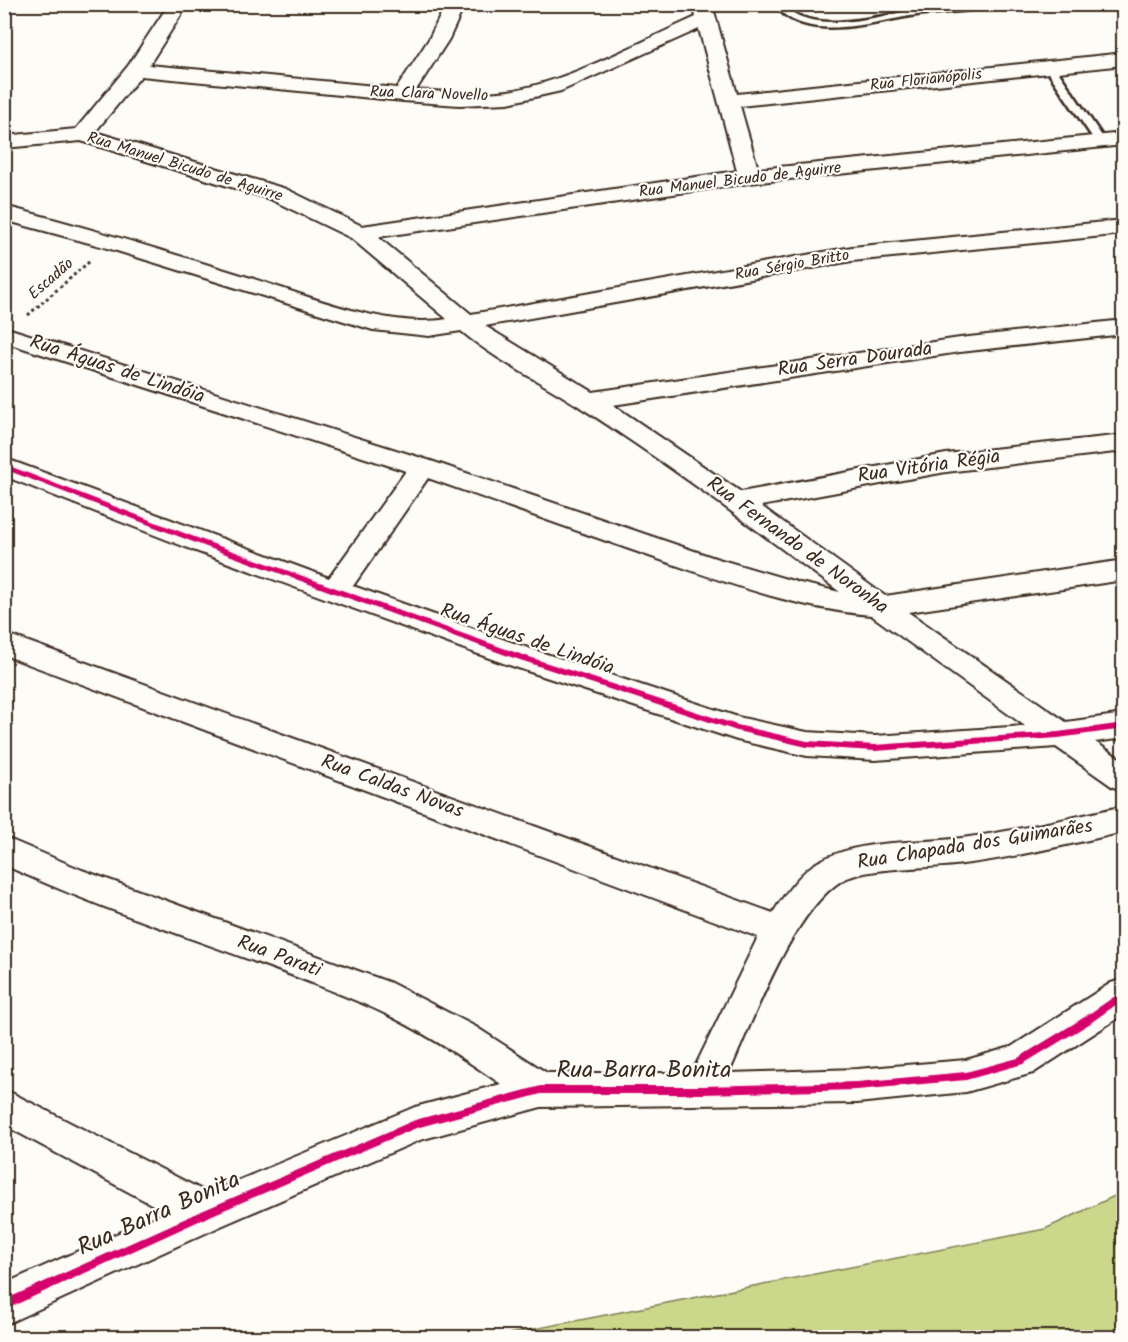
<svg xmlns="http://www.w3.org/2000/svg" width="1128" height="1342" viewBox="0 0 1128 1342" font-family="Kalam,sans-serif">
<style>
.green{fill:#cbd88b;stroke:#838154;stroke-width:1.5}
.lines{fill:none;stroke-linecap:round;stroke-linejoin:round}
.service-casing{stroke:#3b2a1e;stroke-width:5}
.minor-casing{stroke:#3b2a1e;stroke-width:4}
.path{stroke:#3b2a1e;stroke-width:3;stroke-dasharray:3 3;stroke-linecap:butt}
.service{fill:#fdfcf7;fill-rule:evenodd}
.minor{fill:#fdfcf7;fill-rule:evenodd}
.cycleway-casing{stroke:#fdfcf7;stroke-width:3}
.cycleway{fill:#d6006c;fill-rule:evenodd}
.labels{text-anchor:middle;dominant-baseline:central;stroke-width:4.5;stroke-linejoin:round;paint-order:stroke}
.far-street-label{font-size:16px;fill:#3b2a1e;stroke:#fdfcf7}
.street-label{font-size:20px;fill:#3b2a1e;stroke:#fdfcf7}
.near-street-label{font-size:24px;fill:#3b2a1e;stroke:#fdfcf7}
</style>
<rect width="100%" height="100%" fill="#fdfcf7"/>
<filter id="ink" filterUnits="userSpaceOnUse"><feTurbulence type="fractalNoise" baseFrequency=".0167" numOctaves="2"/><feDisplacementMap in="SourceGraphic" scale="12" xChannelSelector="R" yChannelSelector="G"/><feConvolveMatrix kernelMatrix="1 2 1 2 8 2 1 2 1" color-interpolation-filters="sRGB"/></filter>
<g filter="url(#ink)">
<path class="green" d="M1123,1192V1337L488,1338L1045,1229Z"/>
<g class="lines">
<defs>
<g id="service">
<path d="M774,4H783C809,36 878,17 912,10L910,4H918L921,9L959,4H992C978,12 941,12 924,14C879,19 806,47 774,4Z"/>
<path d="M1045,64H1053L1106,142L1105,144H1097L1044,66Z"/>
<path d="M1124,1327V1338H1112L1115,1331Z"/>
</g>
<g id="minor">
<path d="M169,4H188L149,65L397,88L429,39L446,4H465L449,39L416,90C447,92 478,95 508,91C566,83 641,41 696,17L693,4H712L737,94L1124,53V65L740,106L758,169L1124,133V145L749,183L378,237L471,314L852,247L1124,220V234L852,261L485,326L593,392L960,338L1124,320V334L960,352L613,405L741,492L946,454L1124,435V451L946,472L761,506L885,596L1124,560V580L908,612L1066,722L1124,714V738L1095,742L1124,761V790L1113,787L1056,747L875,760L807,756L737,740L503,663L193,550L4,476V458L329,578L406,471L4,342V327L431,461L715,558L800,583L840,592C754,528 669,464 580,407C540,381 497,361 461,331L429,336L373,330L104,247L4,220V206C83,226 161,250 238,274C299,292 384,330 447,319L351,238L270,199L81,141L4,148V136L76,129L128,66ZM699,29L737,171L362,226L286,189L95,132L141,76L403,101L459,105L508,103L561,91ZM428,478C502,504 577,531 652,557C722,581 797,609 871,615L1025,726L875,736L807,732L738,717L525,647L353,586Z"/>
<path d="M4,633L773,913C784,895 799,873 818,862C860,838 916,844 962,838C1016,831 1070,818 1124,806V832C1070,844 1017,857 963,864C931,869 866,866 841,881C792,912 753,1020 729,1073L857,1069L966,1060L1011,1047L1111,983L1124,979V1014L1033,1073L966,1092L857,1103L541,1107L420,1140L221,1226L4,1325V1284L166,1212L4,1125V1089L208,1193L415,1107L501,1084C458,1054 413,1025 364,1004C246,954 121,919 4,865V837L82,870L391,983L476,1027L547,1073H692L758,937L4,655Z"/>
</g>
</defs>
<use href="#service" class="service-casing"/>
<use href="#minor" class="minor-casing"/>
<path class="path" d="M28,315L90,261"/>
<use href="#service" class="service"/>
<use href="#minor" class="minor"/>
<defs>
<g id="cycleway">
<path d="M4,464L205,541L517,653L737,725L807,741L875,745L1058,732L1124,723V729L1058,738L875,751L807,747L737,731L511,657L201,545L4,469Z"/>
<path d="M1124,990V999L1089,1024L1023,1064L966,1080L857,1090L703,1094H541L416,1128L210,1216L4,1310V1300L204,1210L415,1120L541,1086H703L857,1082L966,1072L1018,1058L1083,1018Z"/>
</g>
</defs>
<use href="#cycleway" class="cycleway-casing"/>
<use href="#cycleway" class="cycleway"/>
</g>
</g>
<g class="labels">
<g class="far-street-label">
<text transform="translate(926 80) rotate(-6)">Rua Florianópolis</text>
<text transform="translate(429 94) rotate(2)">Rua Clara Novello</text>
<text transform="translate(185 167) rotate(17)">Rua Manuel Bicudo de Aguirre</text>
<text transform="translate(740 180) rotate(-7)">Rua Manuel Bicudo de Aguirre</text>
<text transform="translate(792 265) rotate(-10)">Rua Sérgio Britto</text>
<text transform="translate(51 279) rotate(-41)">Escadão</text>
</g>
<g class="street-label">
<text transform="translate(855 360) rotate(-8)">Rua Serra Dourada</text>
<text transform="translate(117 370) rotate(18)">Rua Águas de Lindóia</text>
<text transform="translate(929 467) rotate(-8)">Rua Vitória Régia</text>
<text transform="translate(797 546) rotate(36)">Rua Fernando de Noronha</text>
<text transform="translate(527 640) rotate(19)">Rua Águas de Lindóia</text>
<text transform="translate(392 787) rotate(20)">Rua Caldas Novas</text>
<text transform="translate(975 845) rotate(-9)">Rua Chapada dos Guimarães</text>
<text transform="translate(279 957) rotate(20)">Rua Parati</text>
</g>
<g class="near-street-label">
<text x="644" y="1070">Rua Barra Bonita</text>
<text transform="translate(159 1214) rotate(-24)">Rua Barra Bonita</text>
</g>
</g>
<rect width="1128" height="1342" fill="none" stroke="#fdfcf7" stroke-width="24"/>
<rect x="12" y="12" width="1104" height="1318" fill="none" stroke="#3b2a1e" stroke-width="2" filter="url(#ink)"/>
</svg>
